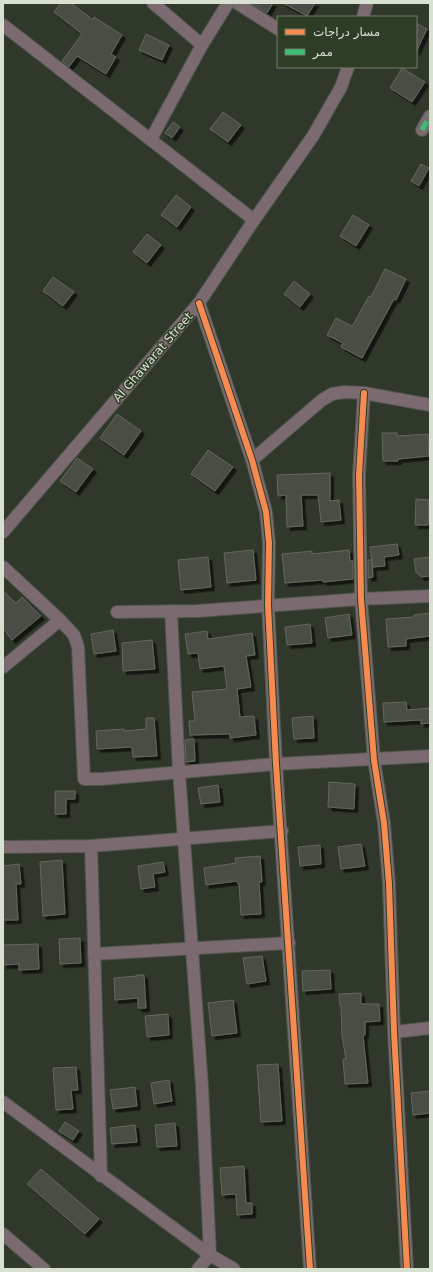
<svg xmlns="http://www.w3.org/2000/svg" width="433" height="1272" viewBox="0 0 433 1272" font-family="'DejaVu Sans',Vazirmatn,sans-serif">
<style>
.building{fill:#484e44;stroke:#62685d;filter:url(#shadow)}
.lines{fill:none;stroke-linecap:round;stroke-linejoin:round}
.minor-casing{stroke:#4e554a;stroke-width:14}
.minor{stroke:#7b6a6f;stroke-width:12}
.quiet{stroke:#3abd76;stroke-width:5;stroke-dasharray:10 5;stroke-linecap:butt}
.cycleway-casing{stroke:#2f3c26;stroke-width:8}
.cycleway{stroke:#f68b52;stroke-width:6}
.labels{text-anchor:middle;dominant-baseline:central;stroke-width:3;stroke-linejoin:round;paint-order:stroke}
.street-label{font-size:12px;fill:#d8e0d2;stroke:#2f3c26}
</style>
<defs>
<filter id="shadow"><feDropShadow dx="3.5" dy="3.5" stdDeviation="0" flood-color="#0009"/></filter>
</defs>
<rect width="100%" height="100%" fill="#30372b"/>
<g class="building">
<path d="M61,3H71L93,20L94,17L122,35L111,54L116,57L106,74L77,56L69,67L62,61L82,34L54,12Z"/>
<path d="M251,3H273L267,13Z"/>
<path d="M283,3H315L307,16Z"/>
<path d="M416,23L427,29L416,52Z"/>
<path d="M146,34L169,45L162,60L139,50Z"/>
<path d="M402,68L425,82L412,102L390,88Z"/>
<path d="M223,112L241,125L228,142L210,129Z"/>
<path d="M173,122L180,127L172,138L165,133Z"/>
<path d="M421,164L429,168L419,186L411,181Z"/>
<path d="M176,195L191,207L177,227L161,215Z"/>
<path d="M353,215L369,225L356,246L340,236Z"/>
<path d="M147,234L161,245L147,263L133,252Z"/>
<path d="M385,269L406,279L396,300L394,299L362,358L341,347L343,343L327,335L336,318L352,326L353,325L369,296L371,297Z"/>
<path d="M53,277L74,292L63,306L43,291Z"/>
<path d="M294,281L310,294L300,307L284,294Z"/>
<path d="M117,414L141,431L124,455L100,438Z"/>
<path d="M382,433H397V436L428,434L429,456L398,459V461H383Z"/>
<path d="M208,450L233,467L215,491L191,474Z"/>
<path d="M77,458L93,469L76,492L60,481Z"/>
<path d="M330,473V501L339,500L341,520L321,522L318,495H301L303,526L287,527L286,495L278,496L277,475Z"/>
<path d="M416,499L429,500L428,525H415Z"/>
<path d="M397,544L399,555L384,557L385,566L373,567L370,547Z"/>
<path d="M253,550L256,580L227,583L224,553Z"/>
<path d="M349,550L350,561H353V579L323,582V580L285,583L282,554L312,551V554Z"/>
<path d="M208,557L211,587L181,590L178,560Z"/>
<path d="M430,557V576L421,577L416,572L414,559Z"/>
<path d="M368,560H372L373,577L368,578Z"/>
<path d="M3,591L16,603L22,597L41,616L12,640L3,628Z"/>
<path d="M430,613V636L406,639V646L388,647L386,619L414,617V615Z"/>
<path d="M349,614L352,635L328,638L325,618Z"/>
<path d="M310,624L312,643L287,645L285,627Z"/>
<path d="M113,630L116,651L94,654L91,634Z"/>
<path d="M207,631L208,639L252,633L255,655L246,656L251,687L237,689L240,717L254,716L256,735L230,738V734L190,735L189,721H195L192,692L227,689L224,666L200,669L198,653L188,654L185,634Z"/>
<path d="M152,640L155,669L123,671L122,643Z"/>
<path d="M406,702L407,710L430,708V723L421,724V720L384,722L383,703Z"/>
<path d="M313,716L314,738L294,739L292,718Z"/>
<path d="M146,718H154L157,756L133,757L132,747L97,749L96,731L124,729V731L146,729Z"/>
<path d="M194,739L195,761L186,762L185,740Z"/>
<path d="M329,782L355,784L354,809L328,807Z"/>
<path d="M218,785L220,802L201,804L198,788Z"/>
<path d="M55,791H75V799H66V814H55Z"/>
<path d="M361,844L365,866L341,869L338,847Z"/>
<path d="M320,845L321,864L300,866L298,847Z"/>
<path d="M260,856L262,882H259L261,914L241,915L239,884H238L237,881L206,885L204,868L236,863L235,858Z"/>
<path d="M62,860L65,914L43,916L40,862Z"/>
<path d="M163,862L165,872L153,874L155,887L141,889L138,866Z"/>
<path d="M19,864L21,884H16L18,920H3V866Z"/>
<path d="M80,938L81,963L60,964L59,939Z"/>
<path d="M38,944L39,969L19,970V964L3,965V945Z"/>
<path d="M262,956L266,981L247,984L243,958Z"/>
<path d="M330,970L331,989L303,991L302,971Z"/>
<path d="M137,975H144L146,1008H138V998L115,1000L114,978L137,976Z"/>
<path d="M361,993V1004H379L380,1021L365,1022V1035H363L368,1083L345,1084L343,1059H346L342,1036L341,1006H340L339,994Z"/>
<path d="M233,1000L237,1033L212,1036L208,1003Z"/>
<path d="M168,1014L169,1035L147,1037L145,1016Z"/>
<path d="M278,1064L282,1121L261,1122L257,1065Z"/>
<path d="M76,1067L78,1090H71L73,1109L56,1110L53,1068Z"/>
<path d="M169,1080L172,1101L154,1104L151,1083Z"/>
<path d="M135,1087L137,1106L113,1109L110,1090Z"/>
<path d="M430,1091V1113L413,1115L411,1093Z"/>
<path d="M65,1122L79,1131L73,1140L59,1131Z"/>
<path d="M175,1123L177,1146L157,1147L155,1125Z"/>
<path d="M135,1125L137,1142L112,1144L110,1128Z"/>
<path d="M244,1166L246,1203H252V1214L237,1215L236,1194L222,1195L220,1168Z"/>
<path d="M41,1169L99,1219L85,1234L27,1184Z"/>
</g>
<g class="lines">
<defs>
<g id="minor">
<path d="M153,3L202,45"/>
<path d="M237,3L278,29"/>
<path d="M363,17L367,3"/>
<path d="M3,25L254,220"/>
<path d="M422,130L430,116"/>
<path d="M151,139L202,45L228,3"/>
<path d="M199,303L252,460L266,512L269,543L268,605L276,764L310,1269"/>
<path d="M364,393L359,475L361,599L374,760L384,823L389,884L394,1032L407,1269"/>
<path d="M252,460L322,400L332,394L345,392L364,393L430,405"/>
<path d="M3,532L199,303L254,220L313,136L341,87L348,67"/>
<path d="M3,567L60,620L74,635L78,647L84,779H101L276,764L430,756"/>
<path d="M171,611L179,772L202,1086L210,1255L198,1269"/>
<path d="M117,612L197,611L361,599L430,596"/>
<path d="M3,667L60,620"/>
<path d="M91,846L101,1176"/>
<path d="M3,847L91,846L282,831"/>
<path d="M94,954L289,943"/>
<path d="M394,1032L430,1028"/>
<path d="M3,1102L210,1255L234,1269"/>
<path d="M3,1234L44,1269"/>
</g>
</defs>
<use href="#minor" class="minor-casing"/>
<use href="#minor" class="minor"/>
<path class="quiet" d="M422,130L430,116"/>
<defs>
<g id="cycleway">
<path d="M199,303L252,460L266,512L269,543L268,605L276,764L310,1269"/>
<path d="M364,393L359,475L361,599L374,760L384,823L389,884L394,1032L407,1269"/>
</g>
</defs>
<use href="#cycleway" class="cycleway-casing"/>
<use href="#cycleway" class="cycleway"/>
</g>
<g class="labels">
<g class="street-label">
<text transform="translate(153 357) rotate(-49)">Al Ghawarat Street</text>
</g>
</g>
<rect width="433" height="1272" fill="none" stroke="#d8e0d2" stroke-width="8"/>
<rect x="277" y="16" width="140" height="52" fill="#2f3c26" stroke="#737e6b"/>
<rect x="285" y="29" width="20" height="6" fill="#f68b52" stroke="#737e6b"/>
<text x="313" y="36" font-size="12" fill="#d8e0d2">مسار دراجات</text>
<rect x="285" y="49" width="20" height="6" fill="#3abd76" stroke="#737e6b"/>
<text x="313" y="56" font-size="12" fill="#d8e0d2">ممر</text>
</svg>
